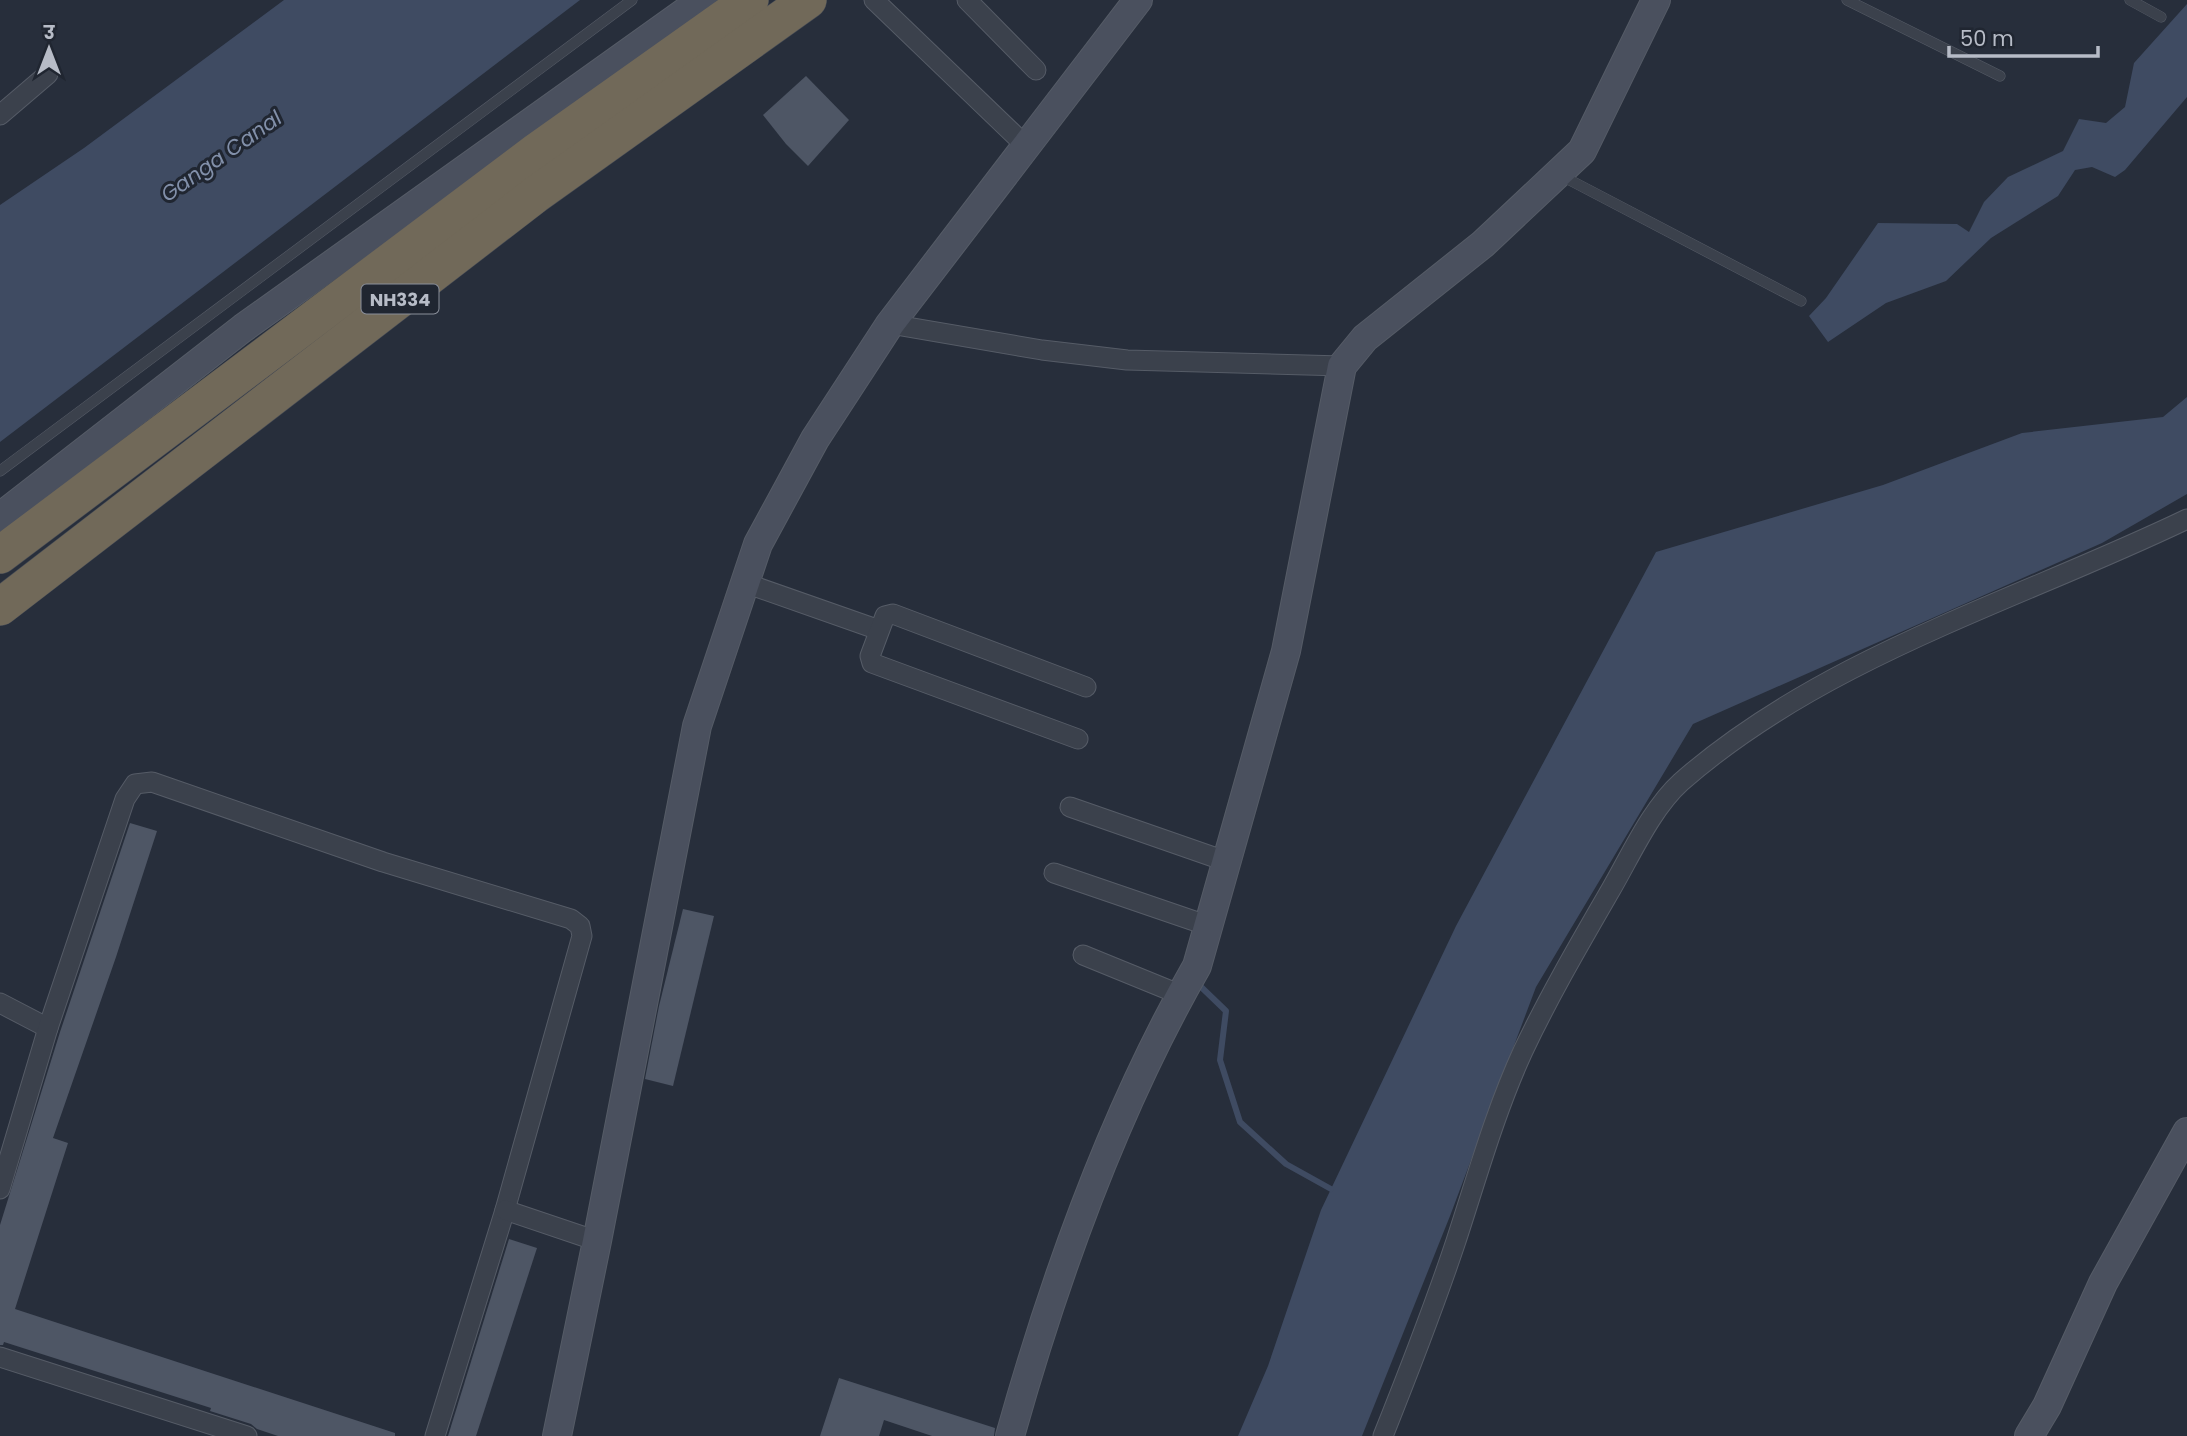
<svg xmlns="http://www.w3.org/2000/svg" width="2187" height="1436" viewBox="0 0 2187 1436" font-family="Poppins,'Noto Sans Devanagari',sans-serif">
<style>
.water{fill:#3f4b62}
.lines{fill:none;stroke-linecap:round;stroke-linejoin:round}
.stream{stroke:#3f4b62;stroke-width:6}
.building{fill:#4e5665}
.lane-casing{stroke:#565c67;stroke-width:11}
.street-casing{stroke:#565c67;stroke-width:21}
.secondary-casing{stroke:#565c67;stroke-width:30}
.highway-casing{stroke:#434954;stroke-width:38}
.lane{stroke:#3b414c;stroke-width:10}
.street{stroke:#3b414c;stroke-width:19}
.secondary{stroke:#4a505e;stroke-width:28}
.highway{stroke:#716959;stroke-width:37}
.labels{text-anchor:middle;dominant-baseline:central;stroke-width:6;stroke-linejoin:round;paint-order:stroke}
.shield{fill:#202631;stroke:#8a8f9a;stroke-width:2}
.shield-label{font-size:18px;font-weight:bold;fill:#b7bcc7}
.water-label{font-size:21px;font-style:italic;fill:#8290aa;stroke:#202631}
</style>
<rect width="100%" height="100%" fill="#272e3b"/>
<g class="water">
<path d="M284,0H580L0,442V205L84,148Z"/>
<path d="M2187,4V97L2125,170L2115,177L2092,167L2075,170L2058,196L1991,238L1946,281L1886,303L1828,342L1809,316L1826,298L1878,223L1957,224L1969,232L1984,202L2008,177L2063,151L2079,119L2106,123L2125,107L2134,63Z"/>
<path d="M2187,397V494L2102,543L1693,724L1536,987L1450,1216L1362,1436H1238L1268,1366L1321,1210L1456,926L1656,552L1883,485L2022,433L2163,417Z"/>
</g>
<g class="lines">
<path class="stream" d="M1197,983L1226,1011L1220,1060L1240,1122L1286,1164L1331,1189"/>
</g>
<g class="building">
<path d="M806,76L849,120L808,166L786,144L763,115Z"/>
<path d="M130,823L157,831L116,957L53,1138L68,1143L15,1309L395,1433V1436H278L257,1429L251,1424L210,1411L211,1408L4,1342L3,1345H0V1225L60,1032Z"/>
<path d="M683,909L714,916L673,1086L645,1079L659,1006Z"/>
<path d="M509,1239L537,1248L476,1436H448Z"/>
<path d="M839,1378L995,1428L994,1436H932L884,1420L879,1436H820Z"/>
</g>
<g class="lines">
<defs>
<g id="lane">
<path d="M1847,0L2000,76"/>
<path d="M2130,0L2161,17"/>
<path d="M1562,176L1801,301"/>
<path d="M0,471L632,0"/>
</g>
<g id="street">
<path d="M874,0L1026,146"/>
<path d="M967,0L1036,70"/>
<path d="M0,115L48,74"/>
<path d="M890,324L1042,350L1127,360L1342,366"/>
<path d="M745,583L879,630"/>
<path d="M1078,739L872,663L870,656L885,616L893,614L1086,687"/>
<path d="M1070,807L1228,862"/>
<path d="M1054,873L1209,926"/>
<path d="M1083,955L1181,995"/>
<path d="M0,1003L48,1028"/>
<path d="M0,1189L48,1028L125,799L135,784L152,782L383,862L571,919L580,926L582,936L505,1210L435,1436"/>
<path d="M505,1210L597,1241"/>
<path d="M0,1357L247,1436"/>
<path d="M1383,1436C1409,1371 1434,1307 1456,1241C1477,1177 1495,1112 1523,1051C1549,996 1580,943 1610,891C1630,857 1651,809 1681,782C1823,657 2019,600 2187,519"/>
</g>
<g id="secondary">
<path d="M0,517L243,328L702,0"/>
<path d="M557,1436L597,1241L697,726L758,544L815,439L890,324L1138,0"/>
<path d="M1010,1436C1054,1279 1116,1107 1197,966L1286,651L1342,366L1365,338L1483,244L1582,151L1656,0"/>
<path d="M2029,1436L2047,1406L2103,1283L2187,1132"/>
</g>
<g id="highway">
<path d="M0,555L537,151L750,0"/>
<path d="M0,607L535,195L808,0"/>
</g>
</defs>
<use href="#lane" class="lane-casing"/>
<use href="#street" class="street-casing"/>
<use href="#secondary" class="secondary-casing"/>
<use href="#highway" class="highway-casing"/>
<use href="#lane" class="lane"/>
<use href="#street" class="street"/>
<use href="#secondary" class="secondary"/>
<use href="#highway" class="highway"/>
</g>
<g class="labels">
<rect class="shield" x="361.5" y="284.5" width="77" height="29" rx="5"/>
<g class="shield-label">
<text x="400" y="299">NH334</text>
</g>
<g class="water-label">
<text transform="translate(221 156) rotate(-35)">Ganga Canal</text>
</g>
</g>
<g transform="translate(49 49)" stroke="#202631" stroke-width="5" paint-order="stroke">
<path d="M0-5L12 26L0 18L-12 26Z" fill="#b7bcc7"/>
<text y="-10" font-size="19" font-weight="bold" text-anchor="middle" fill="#b7bcc7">उ</text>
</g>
<path d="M1949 46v10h149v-10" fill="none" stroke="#b7bcc7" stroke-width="3.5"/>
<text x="1960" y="46" font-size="21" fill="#b7bcc7" stroke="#202631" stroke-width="5" paint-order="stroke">50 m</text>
</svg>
